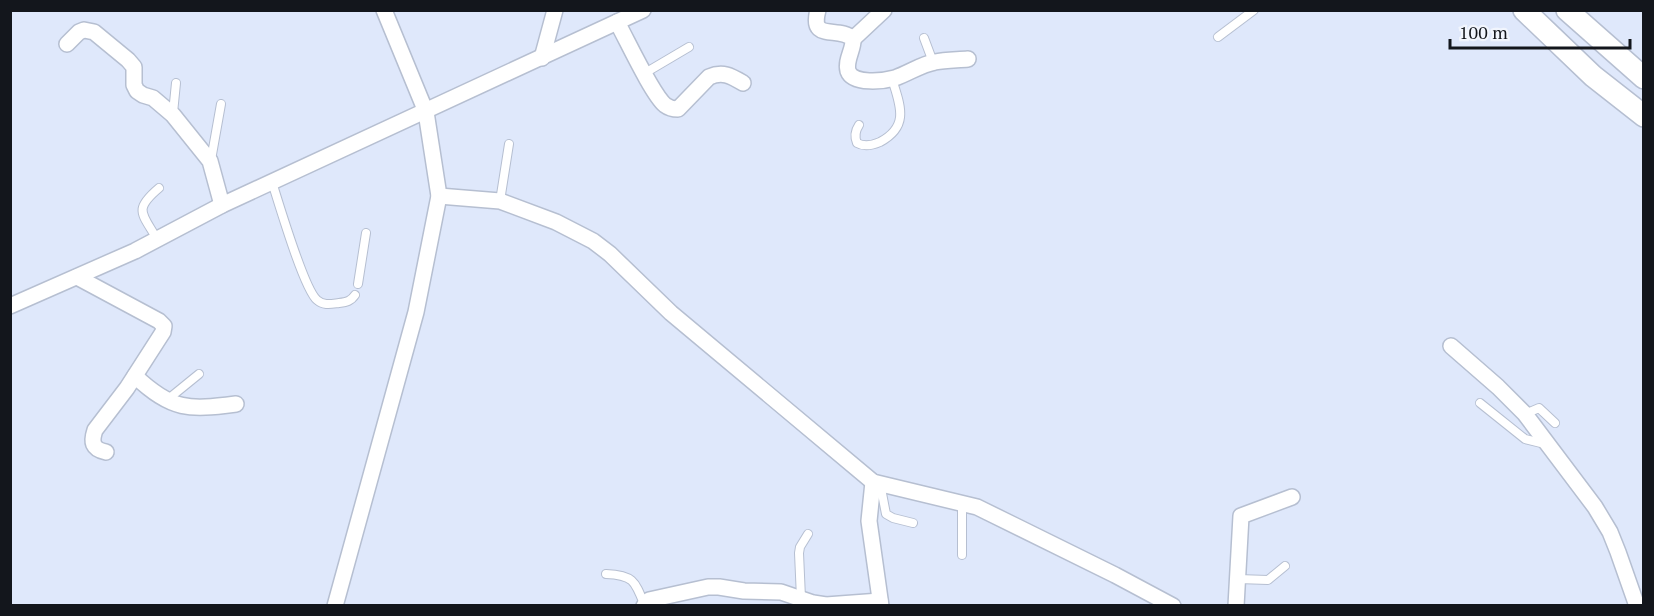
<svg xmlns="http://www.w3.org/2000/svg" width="1654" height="616" viewBox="0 0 1654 616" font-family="'PT Serif',serif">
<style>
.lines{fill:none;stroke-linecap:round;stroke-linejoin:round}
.lane-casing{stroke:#b6bfd1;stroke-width:10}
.street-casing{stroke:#b6bfd1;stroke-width:18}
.secondary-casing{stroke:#b6bfd1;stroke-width:24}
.lane{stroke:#fff;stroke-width:8}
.street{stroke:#fff;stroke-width:15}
.secondary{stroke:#fff;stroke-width:21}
</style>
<rect width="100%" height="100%" fill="#dfe8fb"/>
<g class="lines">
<defs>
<g id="lane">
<path d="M1218,37L1254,10"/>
<path d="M924,38L933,62"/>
<path d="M645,73L689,47"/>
<path d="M173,113L176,83"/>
<path d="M859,125C855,131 854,136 857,143C864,147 873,145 880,142C910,126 900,105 892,79"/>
<path d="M211,160L221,104"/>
<path d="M272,182C279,204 304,289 317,300C324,306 331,304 339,303C347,302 351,301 355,295"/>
<path d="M500,201L509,144"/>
<path d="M157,239C142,213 133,210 159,188"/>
<path d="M358,284L366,233"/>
<path d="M167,400L199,374"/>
<path d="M1480,403L1525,439L1545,444"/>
<path d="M1525,414L1539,408L1555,423"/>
<path d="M880,483L886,514L893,518L913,523"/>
<path d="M962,555V503"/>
<path d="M606,574C633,575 635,581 644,604"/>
<path d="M1238,579L1268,580L1285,566"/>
<path d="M801,598L799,553L800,547L808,534"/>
</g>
<g id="street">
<path d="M818,10C809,43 839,25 853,39C854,49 845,60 848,71C853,85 884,81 895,78C909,73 922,64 935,62C945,60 957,60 968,59"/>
<path d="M617,22C627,40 652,94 665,105C669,108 672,109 678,109L709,77C723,71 731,76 743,83"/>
<path d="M853,39L884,10"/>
<path d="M67,44L79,32L84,30L94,32L128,60L134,67V85L137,91L143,95L153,98L173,115L210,161L222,205"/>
<path d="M542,58L555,10"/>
<path d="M439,196L500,201L556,222L593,241L610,254L671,313L873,482L977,507L1115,575L1173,606"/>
<path d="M77,277L159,321L164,326L163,332L127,388L95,430C91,442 92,449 106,452"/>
<path d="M10,306L135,251L222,205L643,10"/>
<path d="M1451,346L1498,387L1525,414L1595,507L1610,532L1618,552L1637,606"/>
<path d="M135,376C172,411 189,410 236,404"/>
<path d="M873,482L869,521L881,606"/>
<path d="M335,606L416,312L439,196L426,112L384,10"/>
<path d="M644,606L649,600L708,587H719L744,591L781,592L813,603L826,605L880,601"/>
<path d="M1236,606L1241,516L1292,497"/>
</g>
<g id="secondary">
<path d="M1524,10L1593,76L1644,116"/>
<path d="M1567,10L1644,78"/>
</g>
</defs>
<use href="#lane" class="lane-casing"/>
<use href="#street" class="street-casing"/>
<use href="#secondary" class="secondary-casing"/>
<use href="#lane" class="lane"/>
<use href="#street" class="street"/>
<use href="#secondary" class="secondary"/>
</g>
<rect width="1654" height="616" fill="none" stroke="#13161c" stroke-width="24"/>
<path d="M1450 39v9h180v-9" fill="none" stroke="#13161c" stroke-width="3"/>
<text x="1459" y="39" font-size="18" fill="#13161c" stroke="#f1f5fd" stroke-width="4.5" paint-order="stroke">100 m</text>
</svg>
